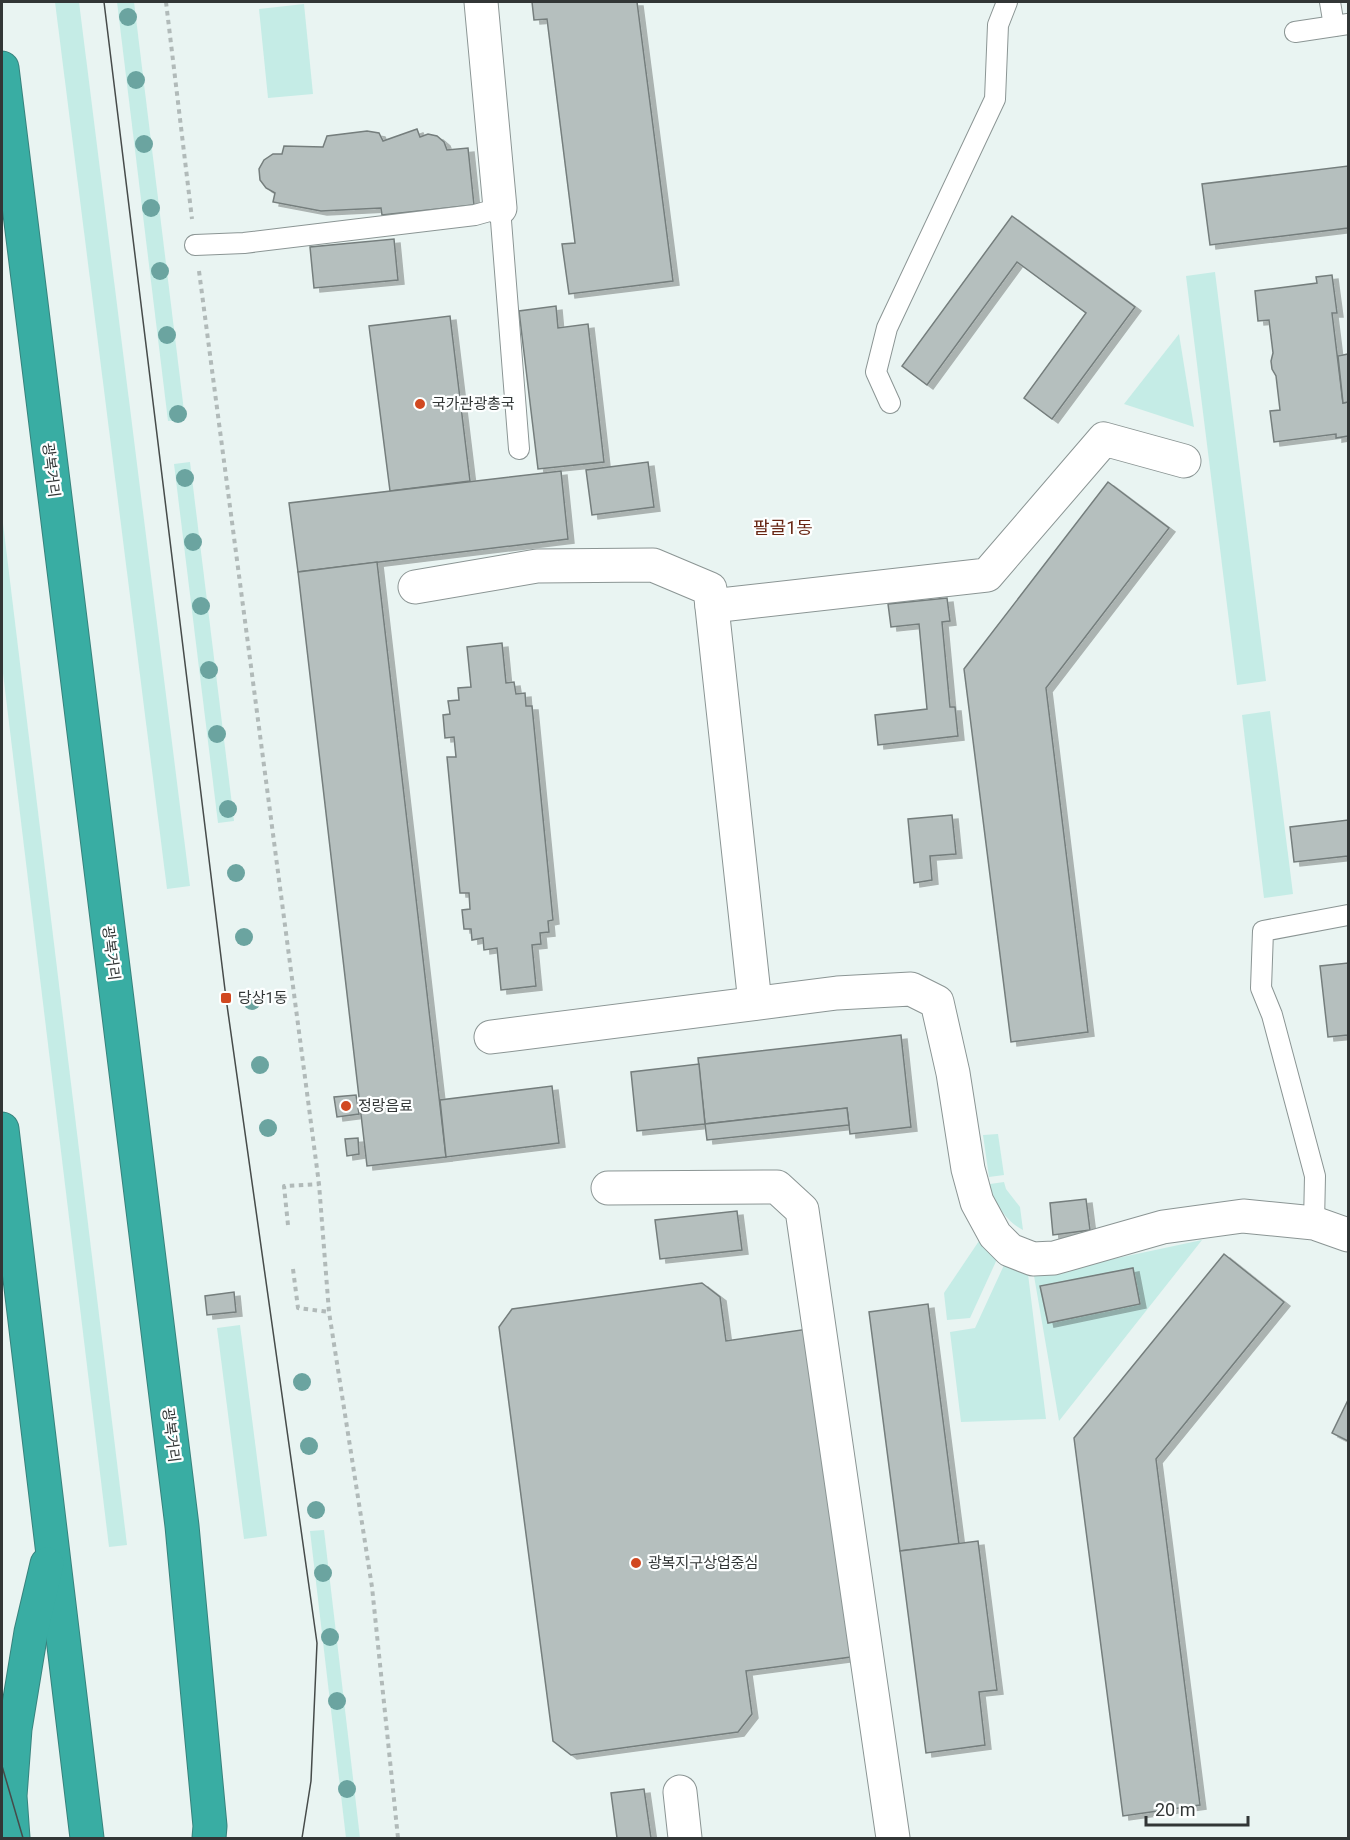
<svg xmlns="http://www.w3.org/2000/svg" width="1350" height="1840" viewBox="0 0 1350 1840" font-family="Roboto,'Noto Sans KR',sans-serif">
<style>
.green{fill:#c5ece6}
.building{fill:#b5bfbe;stroke:#757e7d;stroke-width:1.5;filter:url(#shadow)}
.lines{fill:none;stroke-linecap:round;stroke-linejoin:round}
.lane-casing{stroke:#8b9594;stroke-width:22}
.street-casing{stroke:#8b9594;stroke-width:35}
.highway-casing{stroke:#37837d;stroke-width:35}
.path{stroke:#b1bab9;stroke-width:4;stroke-dasharray:4.5 4.5;stroke-linecap:butt}
.lane{stroke:#fff;stroke-width:20}
.street{stroke:#fff;stroke-width:33}
.highway{stroke:#39ada3;stroke-width:33}
.tram{stroke:#464b4a;stroke-width:1.5}
.tree{fill:#6ba4a0}
.poi-dot{fill:#d14820;stroke:#fdffff;stroke-width:2}
.labels{text-anchor:middle;dominant-baseline:central;stroke-width:4.5;stroke-linejoin:round;paint-order:stroke}
.poi-label{font-size:15px;fill:#323636;stroke:#fdffff;text-anchor:start}
.street-label{font-size:15px;fill:#323636;stroke:#fdffff}
.quarter-label{font-size:18px;fill:#672512;stroke:#fdffff}
</style>
<defs>
<filter id="shadow"><feDropShadow dx="6" dy="4" stdDeviation="0" flood-color="#0004"/></filter>
</defs>
<rect width="100%" height="100%" fill="#e9f4f2"/>
<g class="green">
<path d="M55,2H79L190,886L167,889Z"/>
<path d="M117,2H134L185,419L168,421Z"/>
<path d="M304,4L313,94L268,98L259,9Z"/>
<path d="M1215,272L1266,681L1237,685L1186,276Z"/>
<path d="M1179,334L1194,427L1124,404Z"/>
<path d="M190,462L234,821L218,823L174,464Z"/>
<path d="M2,515L127,1545L109,1547L2,665Z"/>
<path d="M1270,711L1293,894L1264,898L1242,715Z"/>
<path d="M998,1134L1004,1175L989,1177L983,1135Z"/>
<path d="M1004,1182L1006,1189L1020,1207L1023,1230C1007,1222 992,1201 990,1184Z"/>
<path d="M981,1238L998,1257L970,1318L947,1320L944,1293Z"/>
<path d="M1202,1240L1059,1421L1033,1270L1052,1272Z"/>
<path d="M1005,1263L1028,1274L1046,1419L961,1422L950,1332L975,1328Z"/>
<path d="M240,1325L267,1536L244,1539L217,1328Z"/>
<path d="M324,1530L360,1838H346L310,1531Z"/>
</g>
<g class="building">
<path d="M532,2H637L673,281L569,294L562,244L575,243L547,19L534,20Z"/>
<path d="M417,129L420,137L428,134L437,136L444,142L447,150L468,148L474,205L382,215L381,208L321,211L273,202L275,193L266,188L260,180L259,169L264,160L273,154H282L284,146L323,147L327,136L367,131L379,133L383,141Z"/>
<path d="M1348,166V228L1210,245L1202,184Z"/>
<path d="M1012,216L1135,307L1052,419L1024,398L1086,313L1017,262L927,385L902,366Z"/>
<path d="M394,239L398,280L314,288L310,247Z"/>
<path d="M1332,275L1337,313H1332L1343,403L1348,402V436L1336,438V434L1274,442L1270,411L1280,410L1276,376L1272,369L1271,361L1273,353L1269,320L1258,321L1255,291L1317,283L1316,277Z"/>
<path d="M556,306L558,328L588,324L604,462L538,469L519,311Z"/>
<path d="M450,316L470,481L390,491L369,326Z"/>
<path d="M1348,354V402L1343,403L1338,356Z"/>
<path d="M648,462L654,507L592,515L586,470Z"/>
<path d="M561,471L568,539L298,572L289,503Z"/>
<path d="M1108,482L1169,528L1046,688L1088,1032L1011,1042L964,669Z"/>
<path d="M377,562L446,1157L367,1166L298,572Z"/>
<path d="M947,598L950,621L942,622L950,707H955L958,736L878,745L875,715L927,709L919,624L891,627L888,604Z"/>
<path d="M502,643L506,683L514,682L516,694L525,693L526,706H532L553,920L548,921L549,932L540,933L541,944L532,945L536,986L501,990L497,948L484,950L483,938L472,940L471,929H464L462,910L470,909L469,893H460L447,757H456L454,737L445,738L443,715L450,714L448,701L459,700L458,688L471,687L467,647Z"/>
<path d="M952,815L956,854L930,856L932,880L914,883L908,819Z"/>
<path d="M1348,820V856L1294,862L1290,827Z"/>
<path d="M1348,963V1035L1328,1037L1320,966Z"/>
<path d="M901,1035L911,1127L850,1134L847,1108L705,1124L698,1058Z"/>
<path d="M699,1064L705,1124L637,1131L631,1072Z"/>
<path d="M552,1086L559,1143L446,1157L440,1100Z"/>
<path d="M356,1095L359,1114L337,1117L334,1097Z"/>
<path d="M847,1108L849,1125L707,1140L705,1124Z"/>
<path d="M358,1138L359,1154L347,1156L345,1139Z"/>
<path d="M1086,1199L1090,1230L1053,1235L1050,1203Z"/>
<path d="M737,1211L742,1250L660,1259L655,1220Z"/>
<path d="M1224,1254L1284,1302L1156,1459L1200,1805L1123,1816L1074,1438Z"/>
<path d="M1133,1268L1140,1304L1048,1323L1040,1286Z"/>
<path d="M702,1283L720,1297L726,1341L808,1329L851,1657L746,1671L752,1714L738,1732L571,1755L553,1741L499,1327L512,1309Z"/>
<path d="M234,1292L236,1312L207,1315L205,1296Z"/>
<path d="M928,1304L959,1544L900,1551L869,1312Z"/>
<path d="M1348,1400V1441L1332,1433Z"/>
<path d="M978,1541L997,1690L979,1692L985,1745L926,1753L900,1551Z"/>
<path d="M644,1789L651,1838H617L611,1793Z"/>
</g>
<g class="lines">
<defs>
<g id="lane">
<path d="M1330,2L1334,26"/>
<path d="M1295,32L1348,24"/>
<path d="M195,245L244,243L475,215L500,208L519,449"/>
<path d="M890,403L876,372L887,328L995,99L998,25L1007,2"/>
<path d="M1314,1223L1315,1176L1272,1015L1261,988L1263,931L1348,915"/>
</g>
<g id="street">
<path d="M481,2L500,208"/>
<path d="M415,587L537,566L653,565L710,589L755,1003"/>
<path d="M712,606L987,575L1104,439L1184,461"/>
<path d="M491,1037L837,993L911,989L937,1002L953,1073L968,1169L977,1202L995,1235L1010,1250L1033,1259L1054,1258L1163,1227L1243,1216L1314,1223L1348,1235"/>
<path d="M608,1188L777,1187L802,1210L893,1838"/>
<path d="M680,1792L685,1838"/>
</g>
<g id="highway">
<path d="M2,68L182,1526L210,1826L209,1838"/>
<path d="M2,1129L87,1838"/>
<path d="M13,1838L10,1796L15,1729L31,1632L47,1564"/>
</g>
</defs>
<use href="#lane" class="lane-casing"/>
<use href="#street" class="street-casing"/>
<use href="#highway" class="highway-casing"/>
<g class="path">
<path d="M166,2L192,219"/>
<path d="M199,271L319,1184L329,1312L372,1587L398,1838"/>
<path d="M288,1225L284,1186L319,1184"/>
<path d="M293,1269L298,1308L329,1312"/>
</g>
<use href="#lane" class="lane"/>
<use href="#street" class="street"/>
<use href="#highway" class="highway"/>
<g class="tram">
<path d="M104,2L226,998L317,1643L311,1781L302,1838"/>
<path d="M2,1766L23,1838"/>
</g>
</g>
<g class="tree">
<circle cx="128" cy="17" r="9"/>
<circle cx="136" cy="80" r="9"/>
<circle cx="144" cy="144" r="9"/>
<circle cx="151" cy="208" r="9"/>
<circle cx="160" cy="271" r="9"/>
<circle cx="167" cy="335" r="9"/>
<circle cx="178" cy="414" r="9"/>
<circle cx="185" cy="478" r="9"/>
<circle cx="193" cy="542" r="9"/>
<circle cx="201" cy="606" r="9"/>
<circle cx="209" cy="670" r="9"/>
<circle cx="217" cy="734" r="9"/>
<circle cx="228" cy="809" r="9"/>
<circle cx="236" cy="873" r="9"/>
<circle cx="244" cy="937" r="9"/>
<circle cx="252" cy="1001" r="9"/>
<circle cx="260" cy="1065" r="9"/>
<circle cx="268" cy="1128" r="9"/>
<circle cx="302" cy="1382" r="9"/>
<circle cx="309" cy="1446" r="9"/>
<circle cx="316" cy="1510" r="9"/>
<circle cx="323" cy="1573" r="9"/>
<circle cx="330" cy="1637" r="9"/>
<circle cx="337" cy="1701" r="9"/>
<circle cx="347" cy="1789" r="9"/>
</g>
<g class="poi-dot">
<circle cx="420" cy="404" r="6"/>
<rect x="220" y="992" width="12" height="12" rx="3"/>
<circle cx="346" cy="1106" r="6"/>
<circle cx="636" cy="1563" r="6"/>
</g>
<g class="labels">
<g class="poi-label">
<text x="432" y="404">국가관광총국</text>
<text x="238" y="998">당상1동</text>
<text x="358" y="1106">정랑음료</text>
<text x="648" y="1563">광복지구상업중심</text>
</g>
<g class="street-label">
<text transform="translate(51 470) rotate(83)">광복거리</text>
<text transform="translate(111 953) rotate(83)">광복거리</text>
<text transform="translate(171 1435) rotate(83)">광복거리</text>
</g>
<g class="quarter-label">
<text x="783" y="527">팔골1동</text>
</g>
</g>
<rect width="1350" height="1840" fill="none" stroke="#323636" stroke-width="6"/>
<path d="M1146 1816v9h102v-9" fill="none" stroke="#323636" stroke-width="3"/>
<text x="1155" y="1816" font-size="18" fill="#323636" stroke="#fdffff" stroke-width="4.5" paint-order="stroke">20 m</text>
</svg>
